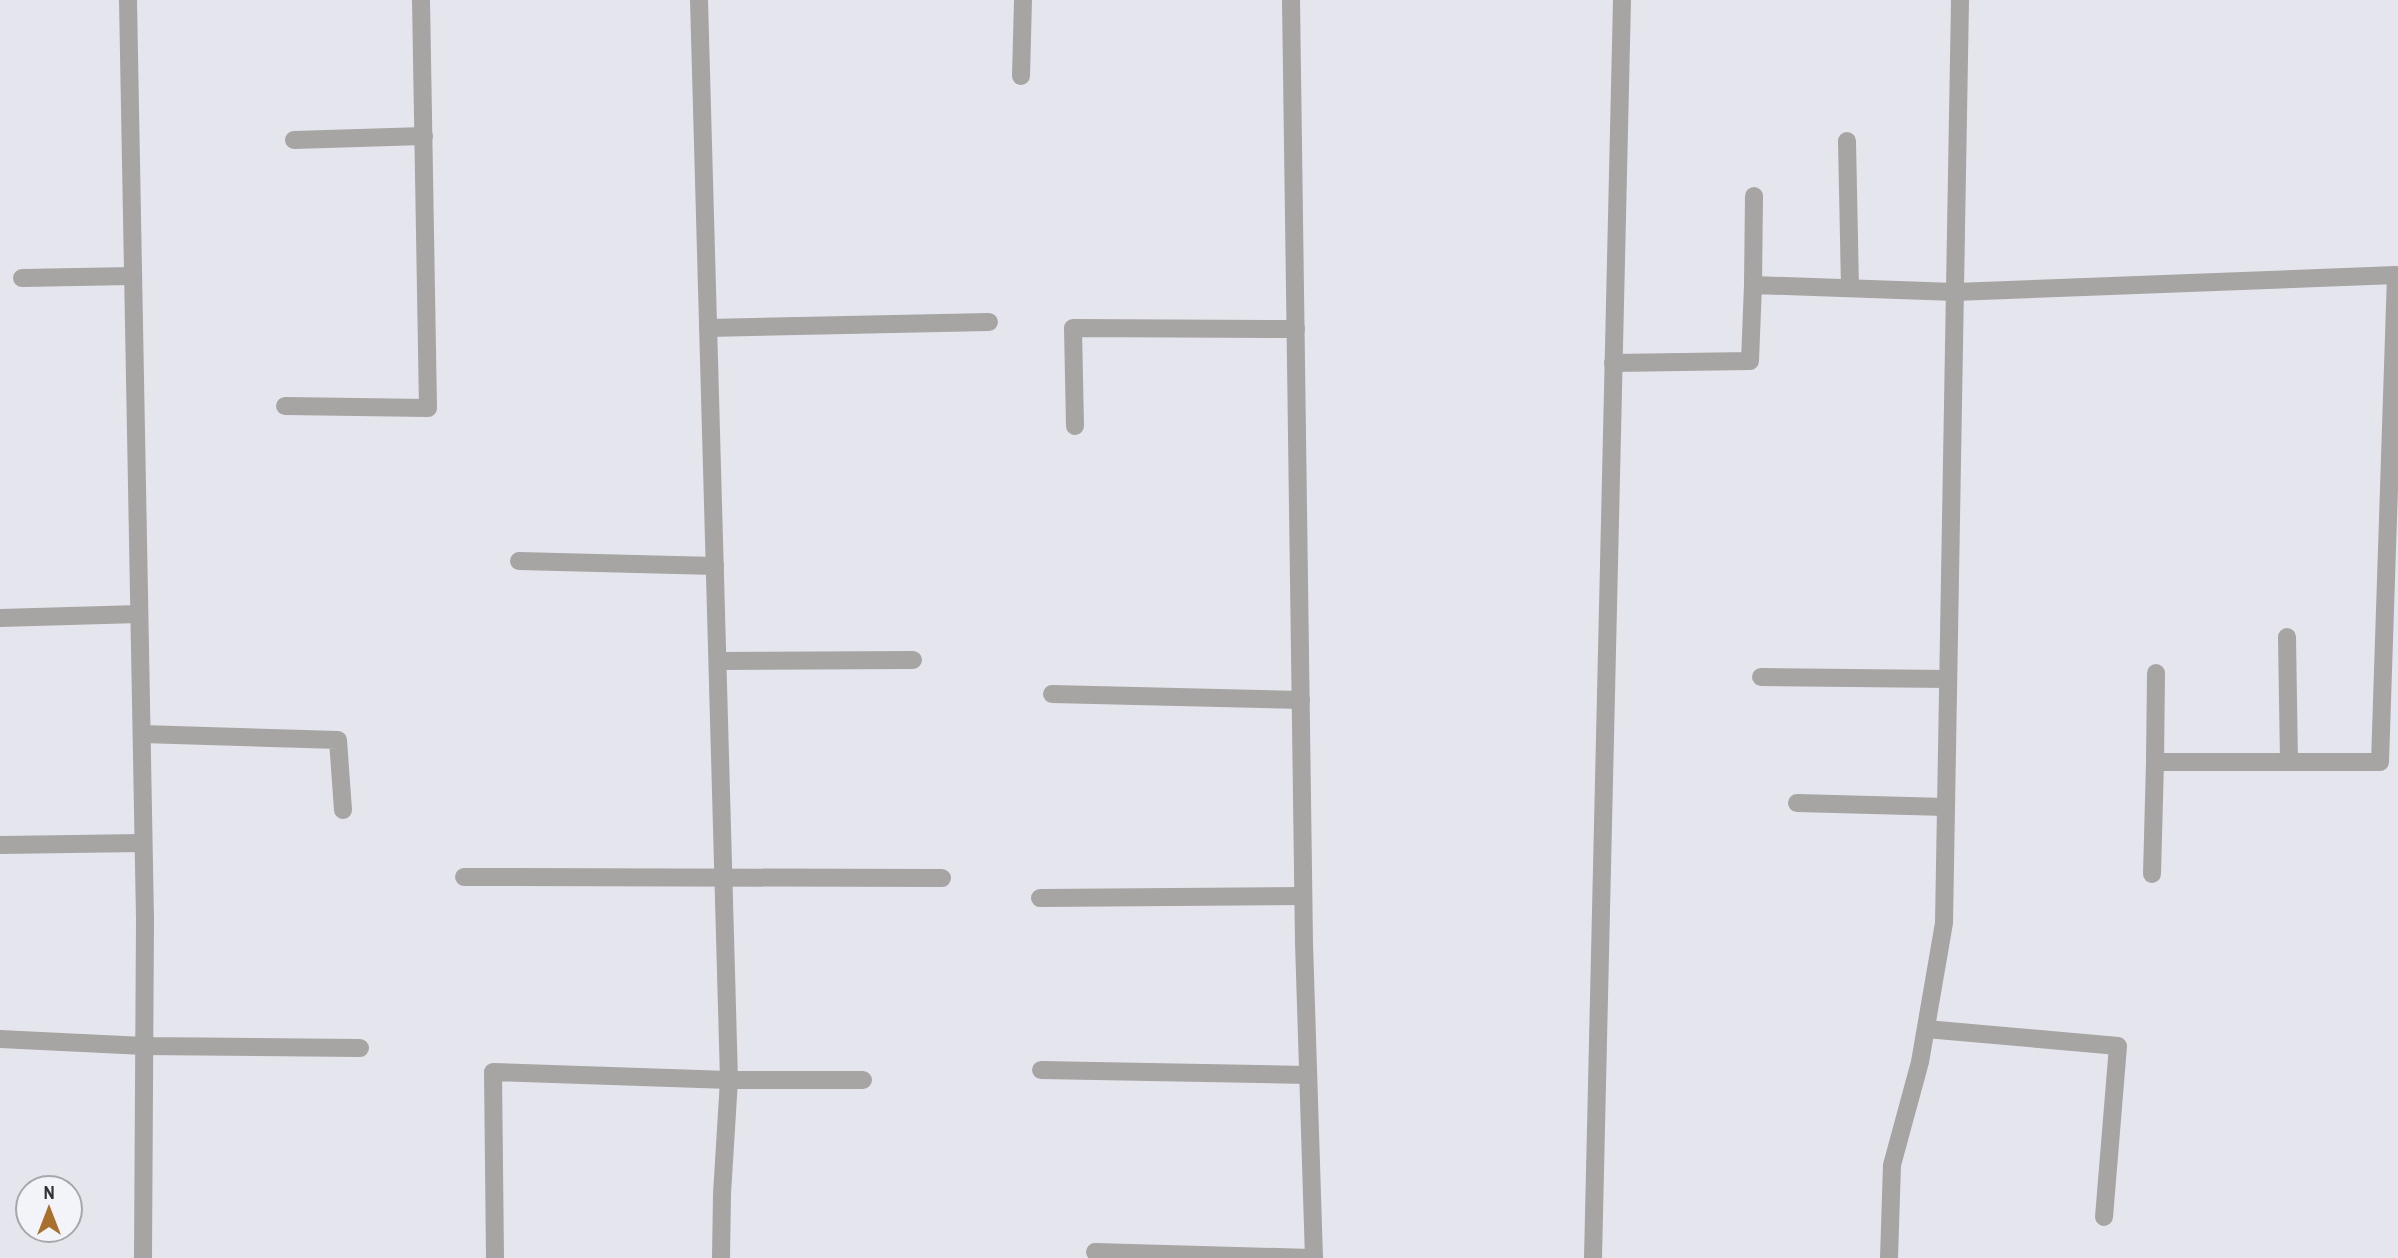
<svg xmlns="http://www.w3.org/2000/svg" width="2398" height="1258" viewBox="0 0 2398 1258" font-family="'Archivo Narrow',sans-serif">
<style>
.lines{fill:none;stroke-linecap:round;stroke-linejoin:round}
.street{stroke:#a7a4a4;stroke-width:18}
</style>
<rect width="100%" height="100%" fill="#e5e6ed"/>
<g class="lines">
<g class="street">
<path d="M128,0L145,919L143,1258"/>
<path d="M699,0L729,1080L722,1194L721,1258"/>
<path d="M1291,0L1304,943L1314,1258"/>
<path d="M1021,76L1023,0"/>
<path d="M294,140L424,136"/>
<path d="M1847,141L1850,288"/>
<path d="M22,278L133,276"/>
<path d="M1753,285L1754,196"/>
<path d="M708,328L989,322"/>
<path d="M1613,363L1750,361L1753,285L1955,292L2396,275L2380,762H2155L2152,874"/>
<path d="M285,406L428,408L421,0"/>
<path d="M1075,426L1073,328L1296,329"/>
<path d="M519,561L715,566"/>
<path d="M0,618L139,614"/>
<path d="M2287,637L2289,762"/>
<path d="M718,661L913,660"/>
<path d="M1761,677L1948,679"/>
<path d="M1052,694L1301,700"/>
<path d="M142,734L338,740L343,810"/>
<path d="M2155,762L2156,673"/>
<path d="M1797,803L1946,807"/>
<path d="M0,845L143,843"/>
<path d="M464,877L942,878"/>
<path d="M1040,898L1303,896"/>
<path d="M1926,1029L2118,1046L2104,1217"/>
<path d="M0,1039L144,1046L360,1048"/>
<path d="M1041,1070L1308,1075"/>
<path d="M1095,1252L1311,1258"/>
<path d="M495,1258L493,1072L729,1080H863"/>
<path d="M1593,1258L1622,0"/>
<path d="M1889,1258L1892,1165L1920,1062L1944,923L1960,0"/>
</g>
</g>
<g transform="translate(49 1209)"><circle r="33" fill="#f3f3fa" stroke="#a6a6ab" stroke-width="2"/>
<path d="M0-5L12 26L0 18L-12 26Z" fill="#a86f2d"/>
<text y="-10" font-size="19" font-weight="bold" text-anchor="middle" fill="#323234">N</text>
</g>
</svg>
